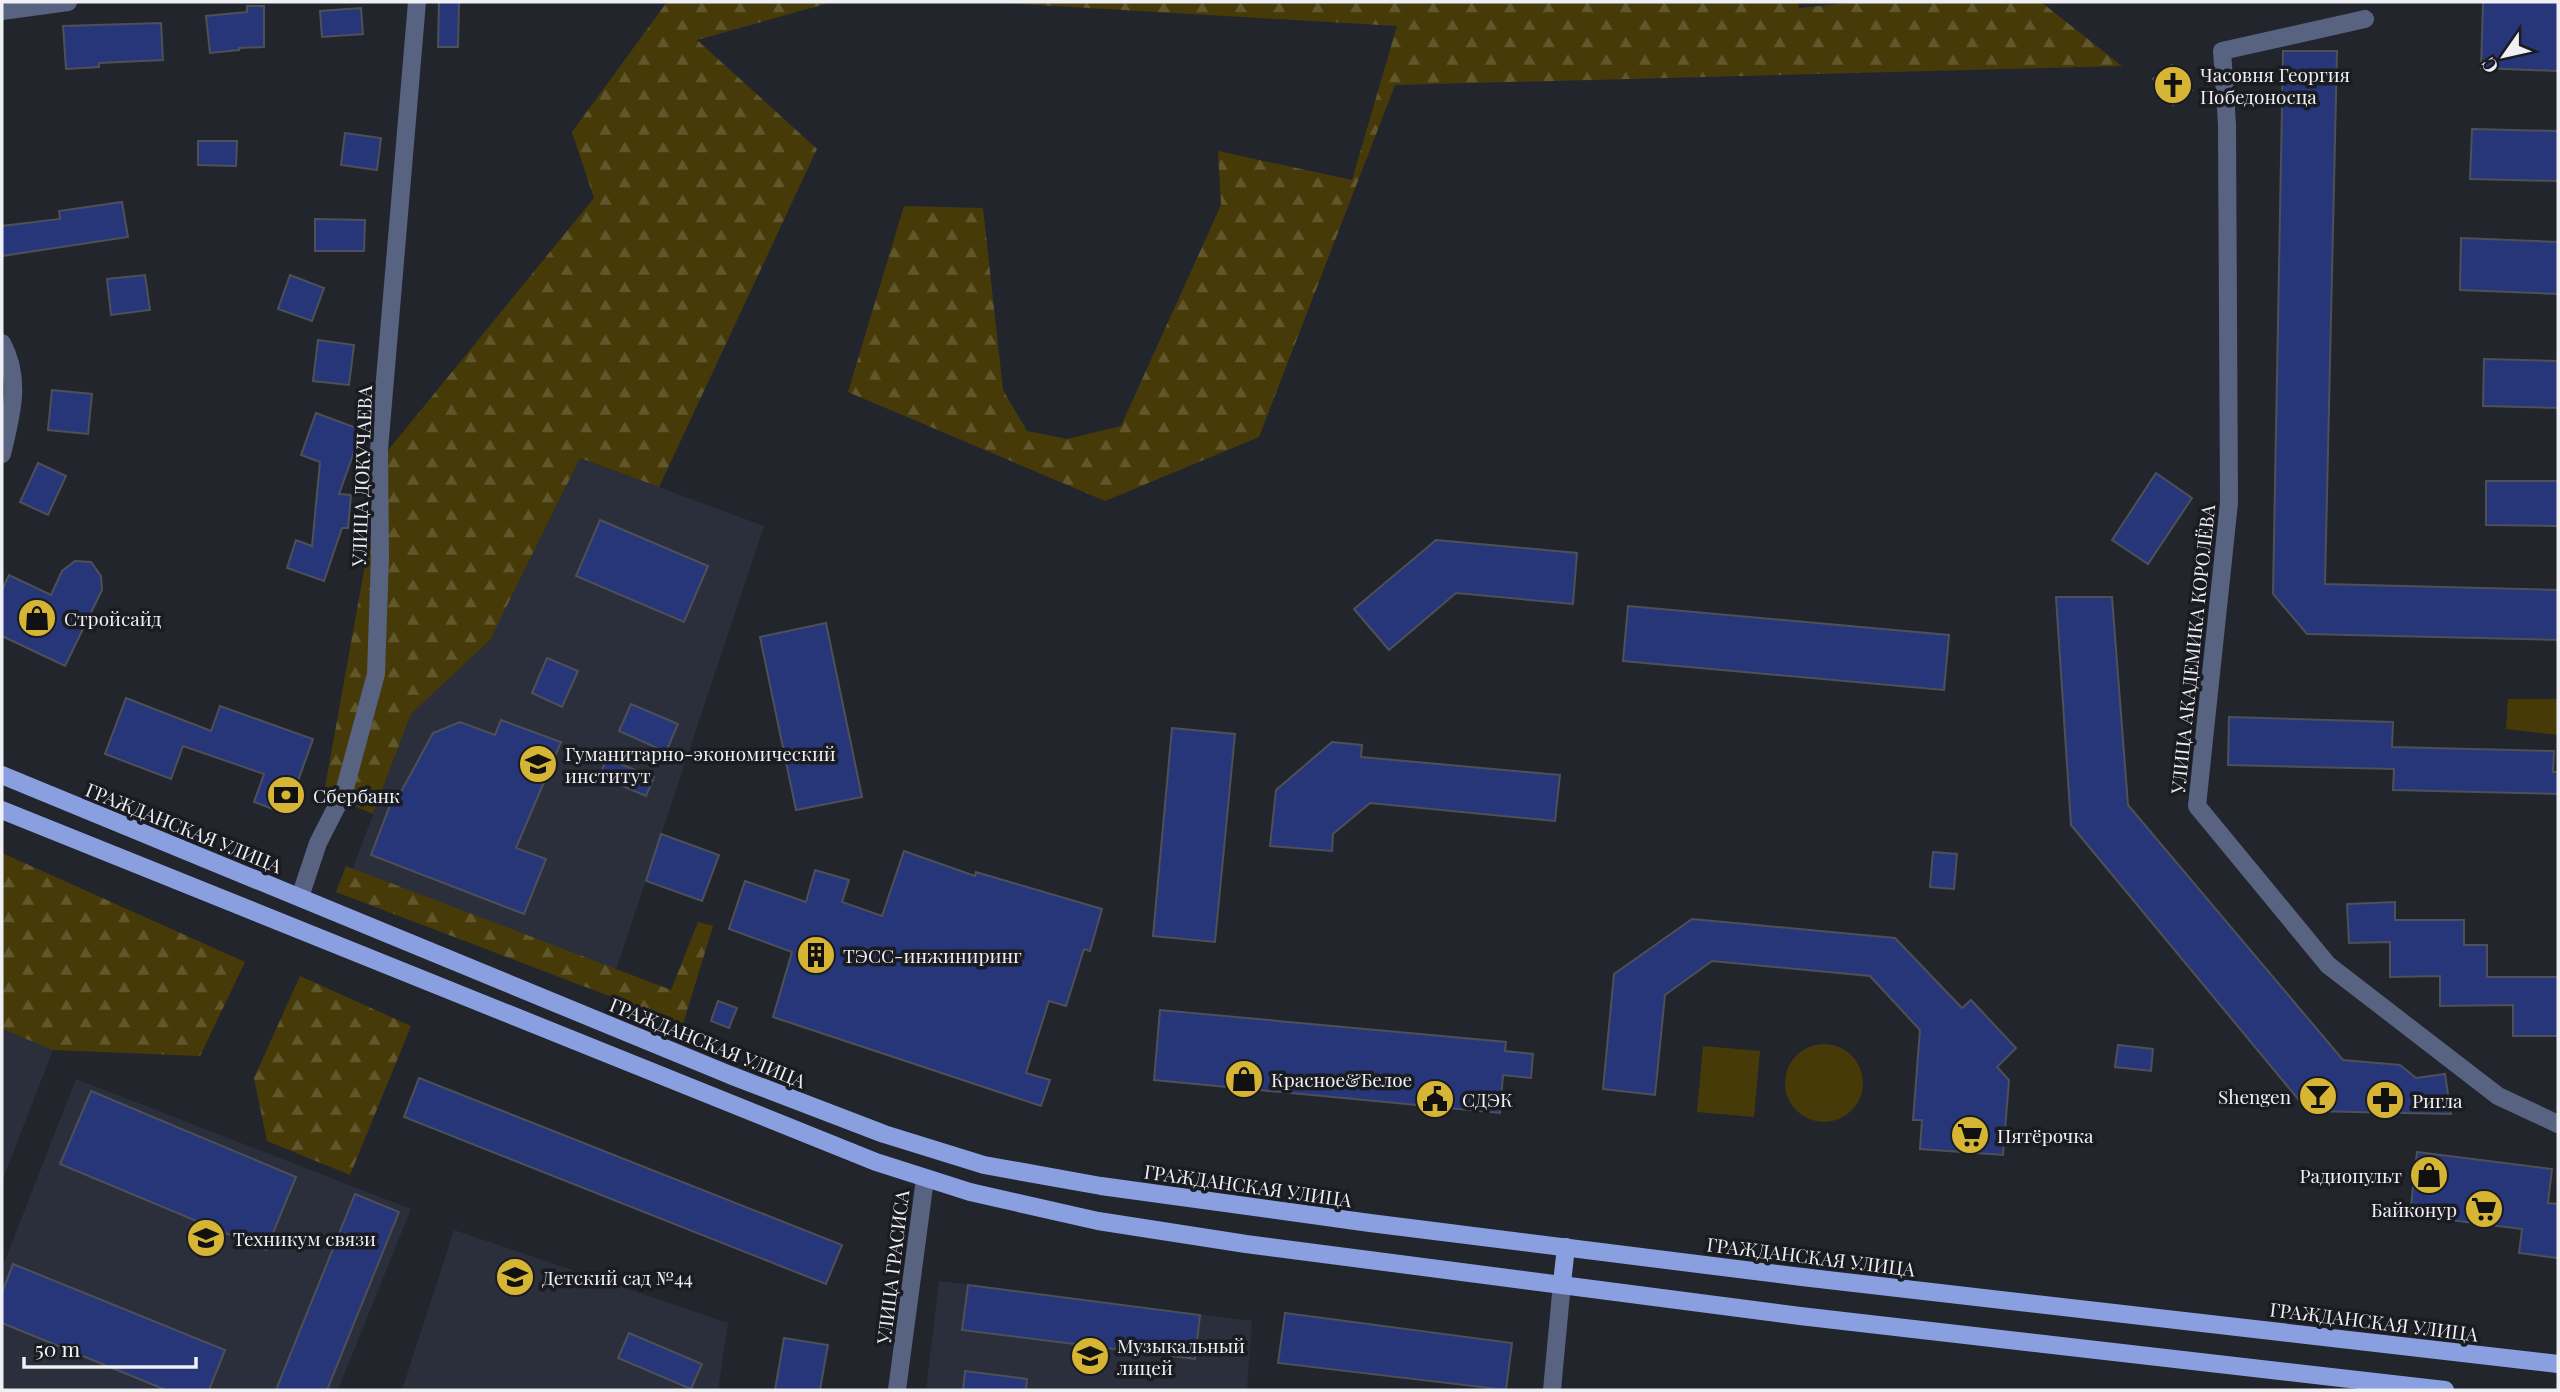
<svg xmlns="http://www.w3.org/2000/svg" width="2560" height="1392" viewBox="0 0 2560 1392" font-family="'Playfair Display',serif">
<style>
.built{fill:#2b2f3b}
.forest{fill:url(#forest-firs)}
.green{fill:#463a09}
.building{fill:#273679;stroke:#4d5057;stroke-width:2}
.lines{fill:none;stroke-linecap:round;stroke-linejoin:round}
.minor{stroke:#586382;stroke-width:18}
.major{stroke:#8a9fe0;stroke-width:18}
.labels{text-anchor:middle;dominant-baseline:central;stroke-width:7;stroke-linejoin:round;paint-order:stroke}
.poi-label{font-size:19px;fill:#eef0f4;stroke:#1a1c22;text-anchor:start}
.street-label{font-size:19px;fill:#eef0f4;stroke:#1a1c22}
</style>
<defs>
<pattern id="forest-firs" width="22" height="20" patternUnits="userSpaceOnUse" patternTransform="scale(1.75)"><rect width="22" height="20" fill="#463a09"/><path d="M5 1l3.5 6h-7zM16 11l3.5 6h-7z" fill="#61572d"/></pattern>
</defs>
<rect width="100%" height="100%" fill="#23252c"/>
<g class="built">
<path d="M580,458L764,526L612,982L348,881L411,714L490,640Z"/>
<path d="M2,1029L53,1050L2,1181Z"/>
<path d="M76,1079L411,1209L338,1390H2V1268Z"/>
<path d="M454,1230L728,1323L718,1390H402Z"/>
<path d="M939,1281L1252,1321L1247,1390H926Z"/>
</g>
<g class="forest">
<path d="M667,2H832L697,40L817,149L659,487L580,458L490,640L411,714L373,814L324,793L385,454L594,198L572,132Z"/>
<path d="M988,2H1798L1799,8L1857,2H2041L2122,66L1395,85L1259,437L1105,501L848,392L904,206L983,208L1003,390L1027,431L1067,439L1121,426L1221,205L1218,151L1352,180L1397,26Z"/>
<path d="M2,853L245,962L200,1056L53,1050L2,1029Z"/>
<path d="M346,866L671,990L698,922L713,926L683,1024L336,892Z"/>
<path d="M300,976L411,1026L350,1175L267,1141L254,1078Z"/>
</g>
<g class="green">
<path d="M2508,699H2558V735L2506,729Z"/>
<circle cx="1824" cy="1083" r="39"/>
<path d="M1703,1046L1760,1051L1754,1117L1697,1112Z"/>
</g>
<g class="building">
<path d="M439,2H459L458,47H438Z"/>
<path d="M2483,2H2558V71L2481,68Z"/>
<path d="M247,6H264V47L239,48V50L210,53L206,16L247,12Z"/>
<path d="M361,8L363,34L322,37L320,11Z"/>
<path d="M161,23L163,60L99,63V67L66,69L63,26Z"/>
<path d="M2283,51H2337L2325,584L2558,590V640L2307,634L2273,594Z"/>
<path d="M2172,65L2192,90L2173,105L2153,79Z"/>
<path d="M2472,129L2558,131V181L2470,179Z"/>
<path d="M345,133L381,138L377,170L341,165Z"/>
<path d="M198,141H237L236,166L198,165Z"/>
<path d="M122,202L128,237L2,256V226L60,219L59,211Z"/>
<path d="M315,219L365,220L364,251H315Z"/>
<path d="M2461,238L2558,242V294L2460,290Z"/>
<path d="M145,275L150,310L111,315L107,279Z"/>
<path d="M290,275L324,288L312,321L278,309Z"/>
<path d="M318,340L354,345L349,385L313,381Z"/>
<path d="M2484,359L2558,361V408L2483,406Z"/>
<path d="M52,390L92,394L88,434L48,430Z"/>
<path d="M316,413L362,430L339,494L351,495L348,528H342L324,581L287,568L296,540L312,546L320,462L301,455Z"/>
<path d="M38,463L66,476L48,515L20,502Z"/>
<path d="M2156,473L2192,498L2148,564L2112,540Z"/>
<path d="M2486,481H2558V526L2486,525Z"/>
<path d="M600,520L708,566L684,622L576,576Z"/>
<path d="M1436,540L1577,553L1573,604L1456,593L1389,650L1354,609Z"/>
<path d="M75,561L91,562L101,576L102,590L65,666L2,636V590L9,575L51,595L62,571Z"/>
<path d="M2056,597H2112L2128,805L2343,1060L2400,1065L2416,1078L2445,1074L2451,1114L2308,1111L2071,825Z"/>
<path d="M1628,606L1949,635L1944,690L1623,661Z"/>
<path d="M826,623L862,797L796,810L760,637Z"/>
<path d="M547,658L578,671L562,707L532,693Z"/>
<path d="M126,698L211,731L220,706L313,739L286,814L254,802L264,774L183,746L171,779L105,754Z"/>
<path d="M631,704L678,724L666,752L619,731Z"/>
<path d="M2229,717L2393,722L2392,747L2554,751L2553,772H2558V794L2393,790L2394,769L2228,765Z"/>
<path d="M501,720L561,742L516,848L546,859L524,914L371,855L392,800L396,801L433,733L460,722L495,735Z"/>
<path d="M1172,728L1235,734L1215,942L1153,936Z"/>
<path d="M1332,742L1362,745L1361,757L1560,775L1555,821L1370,803L1333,834L1332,851L1270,846L1276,790Z"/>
<path d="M607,759L654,777L646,796L599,776Z"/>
<path d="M661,834L719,855L702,901L646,881Z"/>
<path d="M904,851L975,876L976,872L1102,909L1090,951L1084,949L1066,1006L1049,1001L1026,1073L1050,1080L1041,1106L773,1017L792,952L729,929L745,881L806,902L815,870L849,880L842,902L882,916Z"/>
<path d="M1933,852L1957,854L1954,889L1930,887Z"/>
<path d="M2395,902V920H2464V945H2487V977H2558V1036H2513V1005L2440,1006V976L2390,977V942L2349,943L2347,904Z"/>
<path d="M1692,919L1895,938L1962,1008L1971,1000L2016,1048L1997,1067L2009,1080L2003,1155L1920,1149L1922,1120H1913L1920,1030L1870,976L1712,961L1665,995L1655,1095L1603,1089L1614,974Z"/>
<path d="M718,1001L737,1008L729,1028L711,1021Z"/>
<path d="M1160,1010L1506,1042L1505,1051L1533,1054L1531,1078L1503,1075L1500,1113L1154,1080Z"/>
<path d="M2118,1045L2153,1049L2151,1071L2115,1067Z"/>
<path d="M419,1078L842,1245L826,1284L404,1117Z"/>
<path d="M91,1091L296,1177L266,1250L60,1164Z"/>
<path d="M2417,1152L2552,1169L2548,1203L2558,1204V1258L2519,1253L2522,1229L2410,1215Z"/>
<path d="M355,1194L399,1212L327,1390H276Z"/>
<path d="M13,1264L225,1350L209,1390H166L2,1323V1293Z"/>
<path d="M968,1285L1200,1315L1195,1359L962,1330Z"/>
<path d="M1285,1313L1512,1343L1506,1390L1278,1363Z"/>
<path d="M629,1333L702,1364L691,1389L618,1358Z"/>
<path d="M784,1338L828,1345L820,1390H775Z"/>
<path d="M965,1371L1027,1379L1026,1390H963Z"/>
</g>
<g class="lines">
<g class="minor">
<path d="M2,11L68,2"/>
<path d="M2365,19L2222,51L2227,124L2229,503L2197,806L2328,965L2498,1096L2558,1124"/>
<path d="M2,343C22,380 11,416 2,454"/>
<path d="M300,897L318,843L344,792L376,674L380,557L379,450L417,2"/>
<path d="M897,1390L925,1179"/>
<path d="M1552,1390L1562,1283"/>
</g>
<g class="major">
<path d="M2,775L730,1075L884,1134L984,1165L1101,1186L1370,1223L1802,1277L2558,1364"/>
<path d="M2,810L876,1162L970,1192L1098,1221L1246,1244L1800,1316L2445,1390"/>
<path d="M1562,1283L1566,1247"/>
</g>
</g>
<defs>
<symbol id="church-disc" viewBox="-11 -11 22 22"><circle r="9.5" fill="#d6b534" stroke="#1a1c22"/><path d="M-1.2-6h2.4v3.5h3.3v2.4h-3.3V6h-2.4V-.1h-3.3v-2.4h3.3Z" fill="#111"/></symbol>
<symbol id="shop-disc" viewBox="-11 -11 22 22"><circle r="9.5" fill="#d6b534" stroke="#1a1c22"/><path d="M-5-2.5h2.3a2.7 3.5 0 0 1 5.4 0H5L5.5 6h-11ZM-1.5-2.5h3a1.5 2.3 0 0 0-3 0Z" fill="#111"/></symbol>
<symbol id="university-disc" viewBox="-11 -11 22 22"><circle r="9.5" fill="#d6b534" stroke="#1a1c22"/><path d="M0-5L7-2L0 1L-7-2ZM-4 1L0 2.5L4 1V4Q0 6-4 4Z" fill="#111"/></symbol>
<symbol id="bank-disc" viewBox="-11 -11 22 22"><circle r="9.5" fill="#d6b534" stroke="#1a1c22"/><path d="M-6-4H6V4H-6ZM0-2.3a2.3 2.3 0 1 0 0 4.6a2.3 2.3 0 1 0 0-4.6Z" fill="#111"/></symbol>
<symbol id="building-disc" viewBox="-11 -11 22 22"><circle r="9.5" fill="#d6b534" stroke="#1a1c22"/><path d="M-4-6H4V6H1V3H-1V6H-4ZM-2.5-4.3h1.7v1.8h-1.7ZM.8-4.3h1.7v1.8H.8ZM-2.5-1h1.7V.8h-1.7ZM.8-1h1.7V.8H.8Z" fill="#111"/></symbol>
<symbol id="bar-disc" viewBox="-11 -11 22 22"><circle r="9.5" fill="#d6b534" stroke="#1a1c22"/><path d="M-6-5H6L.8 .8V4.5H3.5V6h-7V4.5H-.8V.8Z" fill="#111"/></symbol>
<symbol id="civic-disc" viewBox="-11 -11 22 22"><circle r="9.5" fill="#d6b534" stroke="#1a1c22"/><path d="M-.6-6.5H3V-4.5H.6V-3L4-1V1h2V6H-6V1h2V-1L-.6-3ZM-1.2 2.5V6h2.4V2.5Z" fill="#111"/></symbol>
<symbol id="pharmacy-disc" viewBox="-11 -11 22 22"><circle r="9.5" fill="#d6b534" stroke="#1a1c22"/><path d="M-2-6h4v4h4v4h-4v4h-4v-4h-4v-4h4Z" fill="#111"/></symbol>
<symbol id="supermarket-disc" viewBox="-11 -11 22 22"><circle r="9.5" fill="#d6b534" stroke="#1a1c22"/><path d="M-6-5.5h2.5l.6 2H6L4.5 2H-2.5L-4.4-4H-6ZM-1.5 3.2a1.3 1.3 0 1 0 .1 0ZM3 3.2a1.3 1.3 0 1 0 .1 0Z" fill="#111"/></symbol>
<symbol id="school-disc" viewBox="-11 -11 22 22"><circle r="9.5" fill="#d6b534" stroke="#1a1c22"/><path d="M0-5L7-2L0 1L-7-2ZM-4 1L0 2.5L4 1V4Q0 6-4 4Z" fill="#111"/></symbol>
</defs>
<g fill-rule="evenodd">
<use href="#church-disc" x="2151" y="63" width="44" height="44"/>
<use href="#shop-disc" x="15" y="596" width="44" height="44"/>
<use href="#university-disc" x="516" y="742" width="44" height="44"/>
<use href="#bank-disc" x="264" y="773" width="44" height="44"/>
<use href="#building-disc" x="794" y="933" width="44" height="44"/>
<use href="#shop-disc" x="1222" y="1057" width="44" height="44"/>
<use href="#bar-disc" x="2296" y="1074" width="44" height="44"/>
<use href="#civic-disc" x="1413" y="1077" width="44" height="44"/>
<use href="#pharmacy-disc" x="2363" y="1078" width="44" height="44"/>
<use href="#supermarket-disc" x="1948" y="1113" width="44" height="44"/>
<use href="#shop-disc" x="2407" y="1153" width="44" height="44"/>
<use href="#supermarket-disc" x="2462" y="1187" width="44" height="44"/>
<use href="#university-disc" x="184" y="1216" width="44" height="44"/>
<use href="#school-disc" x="493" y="1255" width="44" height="44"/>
<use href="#school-disc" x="1068" y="1334" width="44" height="44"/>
</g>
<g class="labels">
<g class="poi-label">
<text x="2200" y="74">Часовня Георгия<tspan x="2200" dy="22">Победоносца</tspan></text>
<text x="64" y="618">Стройсайд</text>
<text x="565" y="753">Гуманитарно-экономический<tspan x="565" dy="22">институт</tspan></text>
<text x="313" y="795">Сбербанк</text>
<text x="843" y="955">ТЭСС-инжиниринг</text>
<text x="1271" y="1079">Красное&amp;Белое</text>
<text x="2291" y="1096" text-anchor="end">Shengen</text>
<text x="1462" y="1099">СДЭК</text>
<text x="2412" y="1100">Ригла</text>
<text x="1997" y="1135">Пятёрочка</text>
<text x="2402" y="1175" text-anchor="end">Радиопульт</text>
<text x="2457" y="1209" text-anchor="end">Байконур</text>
<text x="233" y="1238">Техникум связи</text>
<text x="542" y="1277">Детский сад №44</text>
<text x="1117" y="1345">Музыкальный<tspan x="1117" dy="22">лицей</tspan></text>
</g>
<g class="street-label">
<text transform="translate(361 476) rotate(-88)">УЛИЦА ДОКУЧАЕВА</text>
<text transform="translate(2192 649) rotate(-84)">УЛИЦА АКАДЕМИКА КОРОЛЁВА</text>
<text transform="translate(184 827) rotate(22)">ГРАЖДАНСКАЯ УЛИЦА</text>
<text transform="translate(708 1042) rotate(22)">ГРАЖДАНСКАЯ УЛИЦА</text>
<text transform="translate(1248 1185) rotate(8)">ГРАЖДАНСКАЯ УЛИЦА</text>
<text transform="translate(1811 1256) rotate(7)">ГРАЖДАНСКАЯ УЛИЦА</text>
<text transform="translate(892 1267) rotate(-83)">УЛИЦА ГРАСИСА</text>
<text transform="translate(2374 1321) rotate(7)">ГРАЖДАНСКАЯ УЛИЦА</text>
</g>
</g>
<rect width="2560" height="1392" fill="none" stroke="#eef0f4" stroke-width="7"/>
<g transform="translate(2504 56) rotate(236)" stroke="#1a1c22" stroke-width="5" paint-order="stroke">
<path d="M0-5L12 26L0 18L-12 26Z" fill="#eef0f4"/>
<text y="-10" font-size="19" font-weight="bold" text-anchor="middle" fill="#eef0f4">С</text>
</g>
<path d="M24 1357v10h172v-10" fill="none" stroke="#eef0f4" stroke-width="3.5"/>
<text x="35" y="1357" font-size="21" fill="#eef0f4" stroke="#1a1c22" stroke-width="5" paint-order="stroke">50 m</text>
</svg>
